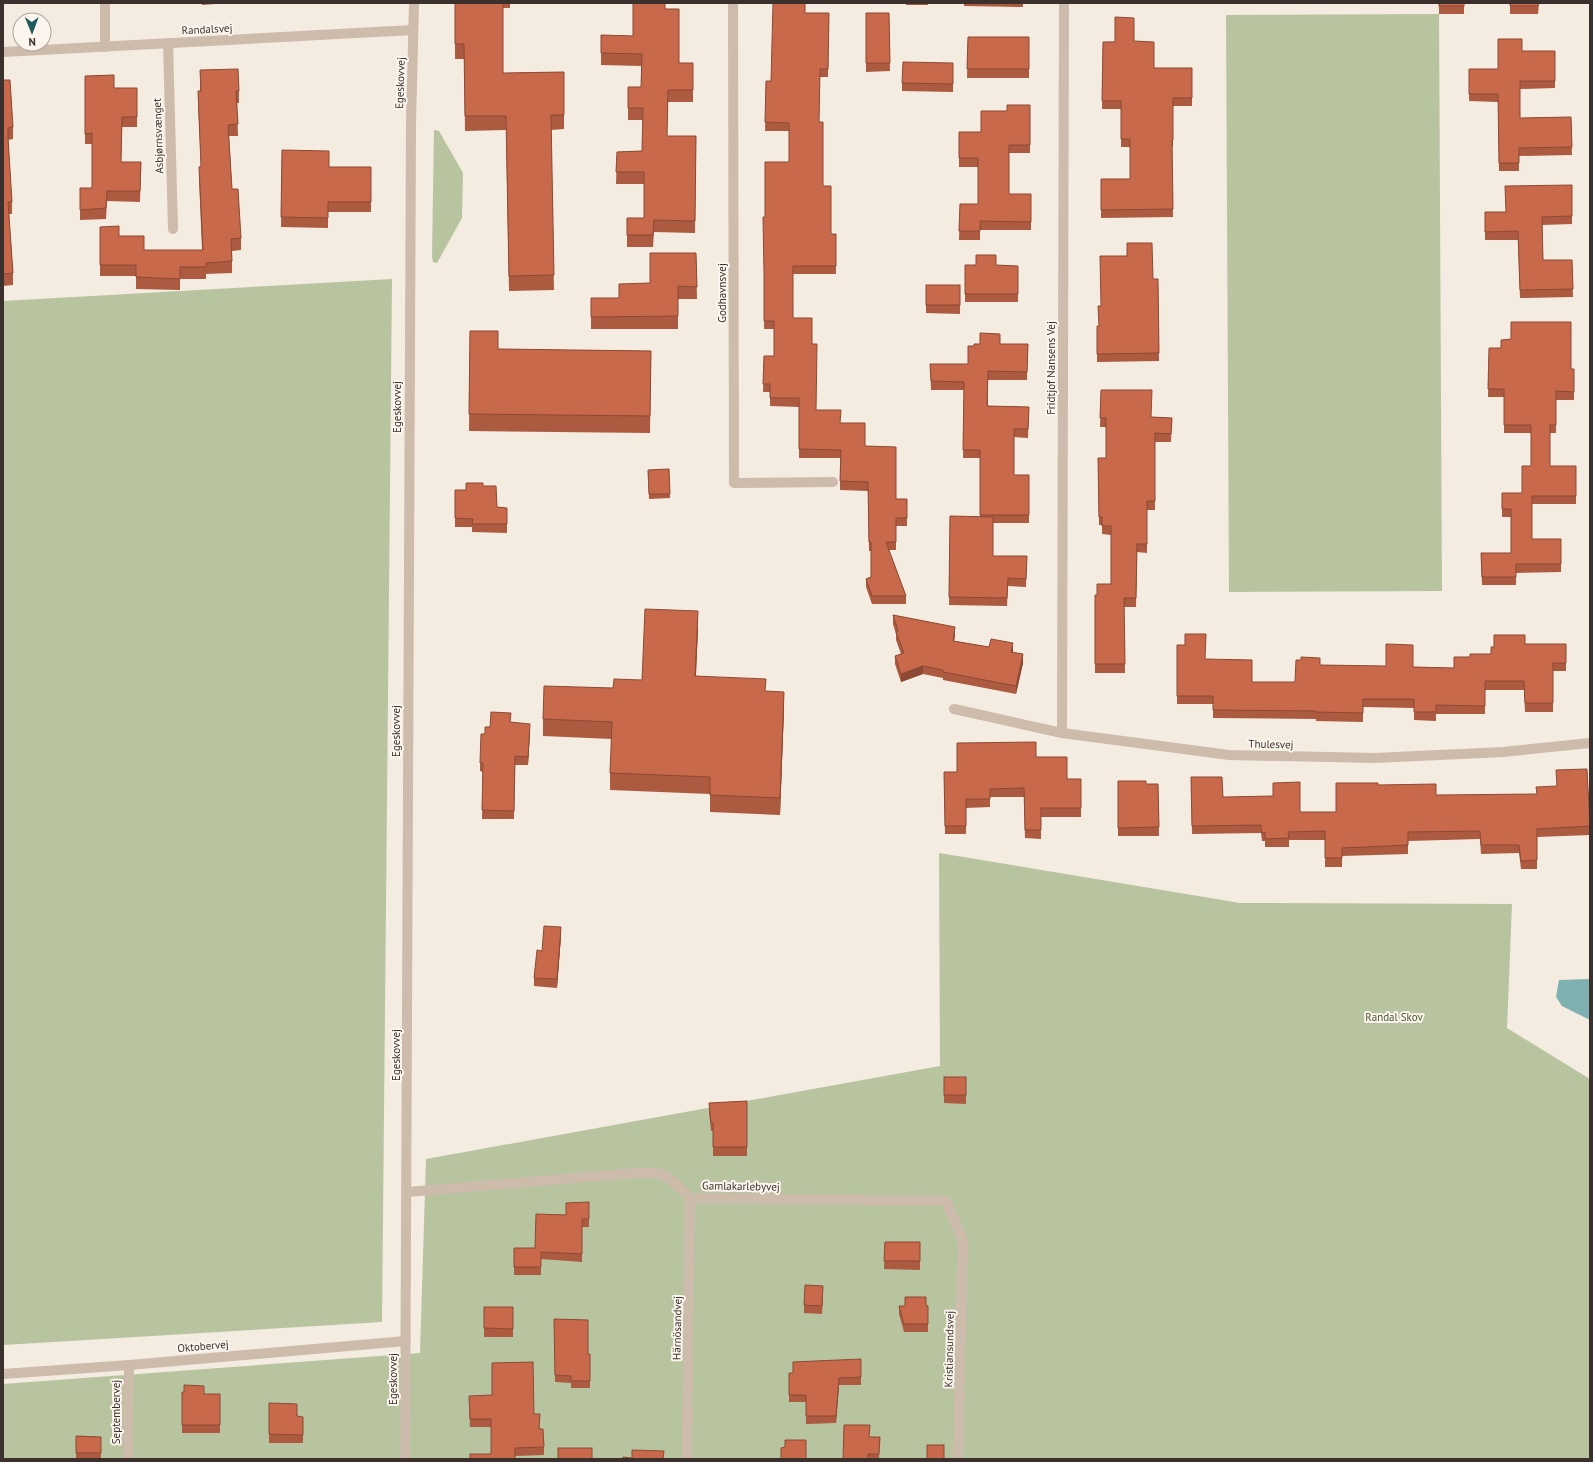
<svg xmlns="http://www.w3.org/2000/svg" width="1593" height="1462" viewBox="0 0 1593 1462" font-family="'PT Sans',sans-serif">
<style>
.green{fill:#b8c4a0}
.water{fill:#7fb0b2}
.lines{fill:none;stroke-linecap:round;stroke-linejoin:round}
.minor{stroke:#cdbbac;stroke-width:10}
.tertiary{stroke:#cdbbac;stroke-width:10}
.wall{fill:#ac5a40}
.shaded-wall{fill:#8c4a34}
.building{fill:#c8694b;stroke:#8c4a34}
.labels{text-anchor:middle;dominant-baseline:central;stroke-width:4;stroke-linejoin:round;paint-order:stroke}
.street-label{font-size:11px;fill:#3b302b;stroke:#fbf5ee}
.park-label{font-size:11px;fill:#4a5a2e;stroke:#fbf5ee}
</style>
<rect width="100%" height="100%" fill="#f4ebe1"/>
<g class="green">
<path d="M1439,14L1442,591L1229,592L1226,15Z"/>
<path d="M434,130L439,131L463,173L462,218L437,263L433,262L432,257Z"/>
<path d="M392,279L382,1322L3,1345V301Z"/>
<path d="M939,853L1240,903L1512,904L1507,1028L1590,1079V1459H3V1384L420,1353L426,1159L940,1066Z"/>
</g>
<path class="water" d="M1590,979V1020L1562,1006L1556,997L1559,980Z"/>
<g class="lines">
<g class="minor">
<path d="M733,3L734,483L833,482"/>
<path d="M168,43L173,229"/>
<path d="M105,47V3"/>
<path d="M3,52L413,30"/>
<path d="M954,709L1062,733L1229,755L1375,758L1503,752L1590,743"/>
<path d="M1062,733L1064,3"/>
<path d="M407,1192L635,1173H659L674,1182L690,1198L946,1201L963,1241L958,1459"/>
<path d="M3,1374L129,1365L406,1341"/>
<path d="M128,1459L129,1365"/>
<path d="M687,1459L690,1198"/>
</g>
<path class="tertiary" d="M405,1459L411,123L414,3"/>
</g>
<g class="wall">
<path d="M139,3H186L172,4H139Z"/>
<path d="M202,3H230L202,5Z"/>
<path d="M455,3H510V8H503V73L564,72V129L551,130L554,290L509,291L506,130L465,131L464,59H455Z"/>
<rect x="906" y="3" width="22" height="2"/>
<path d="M964,3H1023V7L964,6Z"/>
<rect x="1439" y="3" width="25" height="11"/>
<path d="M1510,3H1539L1538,14H1510Z"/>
<path d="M665,9L679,63H693V102H668L667,136H696L695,233L654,232L653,247H627V218H644V184H616L617,152L642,151L643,120H628V87H641L642,66L601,65V35L633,36Z"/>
<path d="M805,13H829L828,77H820L819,122L823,186L831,234H836V274H793V318L812,344L816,410L841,423L865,446L896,499H907V526H896V550H889L906,596V604H872L866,587V579L871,577V551H869L868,491L840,490V458H799V407L770,406V392H763L764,356H774V329H764L765,217L789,162V131H765L766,81H771Z"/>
<path d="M866,13H889L890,71L866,72Z"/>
<path d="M968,37H1029V78H967Z"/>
<path d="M1134,41L1154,68H1192V106H1173V147H1172L1173,217L1101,218V179H1130V147H1121V109H1102L1103,42Z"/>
<path d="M1522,51H1555V88L1520,89V118L1571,117L1572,155L1519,156V171H1499L1498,102L1469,101V69H1498Z"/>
<path d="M953,63V92L902,91V83Z"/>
<path d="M200,70L239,91V103H237L238,136H229L232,189L241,238V250L232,251V273L206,274V279H180V290L136,289V276H100V227L119,236L144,250H202L199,178V167L201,166L198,103V91H200Z"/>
<path d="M85,76L114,88H137V127H122L121,162H141L140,202L107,201L106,219L80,220V188H92V144H85Z"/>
<path d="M3,80L13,127V139L8,140L12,202V214H9L13,273V285L3,286Z"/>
<path d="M1030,105V153H1009V194H1031V230H980V240H959L960,204H978V167H959V132H981Z"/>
<path d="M282,150L329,167H371V212H328V228L281,227Z"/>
<path d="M1572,185V224L1542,225L1543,260H1572L1573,297L1520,298L1518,240H1485V212H1506Z"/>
<path d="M696,253L697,299H678V329H591V298H619L650,283Z"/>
<path d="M965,265L1018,266V302H965Z"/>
<path d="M1153,279H1158L1159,361L1097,362V326H1099L1101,306Z"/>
<path d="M926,285H960V314L926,313Z"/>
<path d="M470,331L498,349L651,351L650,433L469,431Z"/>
<path d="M1000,344H1028L1027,380H988V406L1029,407L1028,438L1014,437V475H1029V523H993V556H1027L1026,587L1008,586L1007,606L949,605L950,516L980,517V458H963L964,390H931L930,364H968L974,346Z"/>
<path d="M1489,348L1571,369H1574V400H1556V433H1550V466H1576V504H1532V539H1561V572L1516,573V585H1482L1481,553H1511V517H1502V493H1522L1531,466V433H1504V397H1488Z"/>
<path d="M1101,390L1151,417L1172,418L1171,442H1155V510H1147V553L1137,552L1136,607H1124L1125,673H1095V595H1097L1111,584V535L1102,534V525H1099L1098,458H1106V427H1100Z"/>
<path d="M669,469L670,498L649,499L648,470Z"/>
<path d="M483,486L497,507L507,508V533L472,532V527H455V490H466Z"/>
<path d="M893,615L955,635L954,641L1013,651L1012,653L1023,663L1016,694L943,680V678L923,674L901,682L895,664V656L901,654L896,640V634L893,624Z"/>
<path d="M698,628L696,676L766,691L784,709L780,815L710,812V794L610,790V773L612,739L543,736V719L613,688L642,680Z"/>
<path d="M1525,644H1566V671H1553V712H1525L1524,690H1485V714H1436V721L1414,720V708L1363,707V722L1316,721V719L1213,718V704H1177V645L1252,682H1295L1320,665L1454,668L1470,657L1491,654Z"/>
<path d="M511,722L530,732L528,765H515L514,819H482L483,772L480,771V763L485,734L490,727Z"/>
<path d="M1036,757L1067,779H1081V817H1041V839L1025,838L1024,797H990V807L966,808V834H945L944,772H957Z"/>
<path d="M1191,777L1223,797L1300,812H1336L1378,785L1436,795L1590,826V835L1537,837V869H1521L1519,853L1481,854L1480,839L1408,841V854L1342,856V867H1325V840H1289V847H1265V841H1262L1261,833L1192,834Z"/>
<path d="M1118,781L1146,784H1158L1159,836H1118Z"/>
<path d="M561,936L557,988L534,986V978L542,951Z"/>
<path d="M944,1077H966V1104L944,1103Z"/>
<path d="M747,1101V1156H713V1131H711L709,1112V1103Z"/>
<path d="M589,1202V1227H582V1262L541,1259V1275H514V1248H535L566,1215Z"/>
<path d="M885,1242H920V1270L884,1269Z"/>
<path d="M823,1294L822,1314L804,1313V1305Z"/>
<path d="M899,1306H928V1332H904L899,1314Z"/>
<rect x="484" y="1307" width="29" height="30"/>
<path d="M554,1319L588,1354H590V1388H571V1383L555,1382Z"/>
<path d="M861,1359V1385H839L836,1423L806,1424V1402H789V1373H793Z"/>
<path d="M182,1392L204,1394H220V1433H182Z"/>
<path d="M469,1396L534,1414L540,1429L544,1447V1455L515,1456L491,1427H470Z"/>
<path d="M269,1403L297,1416L303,1417V1443H269Z"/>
<path d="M76,1436L101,1437V1458H76Z"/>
<path d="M870,1437H880L879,1459H843Z"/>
</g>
<g class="shaded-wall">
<path d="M698,611V628L695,693V676Z"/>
<path d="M955,627V635L953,649V641Z"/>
<path d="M1013,643V651L1011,661V652Z"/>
<path d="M1023,654V663L1016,694V686Z"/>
<path d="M923,666V674L901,682V674Z"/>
<path d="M784,692V709L780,815V798Z"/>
<path d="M530,724V732L528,765V757Z"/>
<path d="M561,927V936L557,988V979Z"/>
<path d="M839,1378V1385L836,1423V1416Z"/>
</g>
<g class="building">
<path d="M455,3H503V73L564,72V115H551L554,275L509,276L506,116H465L464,44H455Z"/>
<path d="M633,3H665V9H679V63H693V90H668L667,136H696L695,221L654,220L653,235H627V218H644V172H616L617,152L642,151L643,108H628V87H641L642,54L601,53V35L633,36Z"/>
<path d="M773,3H805V13H829L828,69H820L819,122H823V186H831V234H836V266H793V318H812V344H817L816,410H841L840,423H865V446L896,447V499H907V518H896V542H886L906,596H872L866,579L871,577V542H869L868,482L840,481L841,450L799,449V398H770V384H763L764,356H774V321H764V274L763,217H765V162H789V123L765,122L766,81H771Z"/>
<rect x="1439" y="3" width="25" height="3"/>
<path d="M1510,3H1539L1538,6H1510Z"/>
<path d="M866,13H889L890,63H866Z"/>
<path d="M1115,17L1134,18V41L1154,42V68H1192V98H1173V140H1172L1173,209L1101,210V179H1130V139H1121V101H1102L1103,42H1115Z"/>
<path d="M968,37H1029V69H967Z"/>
<path d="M1498,39H1522V51H1555V81H1520V118L1571,117L1572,147L1519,148V163H1499L1498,94H1469V69H1498Z"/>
<path d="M903,62L953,63V84L902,83Z"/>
<path d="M238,69L239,91H236L238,124L228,125L232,189H238L241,238L231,239L232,261L206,263V267H180V279L136,277V265H100V227L119,226V236H144V250H203L199,167L201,166L198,91H201L200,70Z"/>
<path d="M114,75V88H137V117H122L121,162H141L140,191H107L106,208L80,210V188H92V133L85,134V76Z"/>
<path d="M3,80H10L13,127L8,128V137L12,202H8L13,273L3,274Z"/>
<path d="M1007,105H1030V145H1009V194H1031V222L980,221V231H959L960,204H978V158H959V132H981V111H1007Z"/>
<path d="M282,150L329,151V167H371V202H328V218L281,217Z"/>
<path d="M1572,185V216L1542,217L1543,260H1572L1573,289L1520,290L1518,231L1485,232V212H1506L1505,186Z"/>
<path d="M1127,243H1152L1153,279H1158L1159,353L1097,354V326H1099L1098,306H1101L1100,256H1127Z"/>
<path d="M650,253H696L697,287L678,286V316L591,317V298H619V284L650,283Z"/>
<path d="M976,255H996V265L1018,266V294H965V265H976Z"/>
<rect x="926" y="285" width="34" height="20"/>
<path d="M1511,322H1571V369H1574V392L1556,391V425H1550V466H1576V496H1532V539H1561V564H1516V577H1482L1481,553H1511V509H1502V493H1522V466H1531V425H1504V389H1488L1489,348H1501V340L1511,339Z"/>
<path d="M470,331H498V349L651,351L650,416L469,414Z"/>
<path d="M980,333L1000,334V344H1028L1027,372L988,371L987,406L1029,407L1028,429H1014V475H1029V515H980V450H963L964,382L931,381L930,364H968V346H974V344H980Z"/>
<path d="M1101,390H1152L1151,417L1172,418L1171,434L1155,433V501H1147V544H1137L1136,598H1124L1125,664H1095V595H1097V584H1111V526H1102V517H1099L1098,458H1106V418H1100Z"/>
<path d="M669,469L670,494H649L648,470Z"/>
<path d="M466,483H483V486H496L497,507L507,508V524H472L473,519L455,518V490H466Z"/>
<path d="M950,516L993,517V556H1027L1026,579L1008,578L1007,598L949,597Z"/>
<path d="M645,609L698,611L695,676L766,679L765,691L784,692L780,798L710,795V777L610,773L612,722L543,719L544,686L613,688L614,679L642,680Z"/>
<path d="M893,615L955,627L953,641L989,647L991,639L1013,643L1011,652L1023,654L1016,686L943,672V670L923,666L901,674L895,656L904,653L896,632L898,631Z"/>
<path d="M1185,634H1206L1205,659L1252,660V682H1295L1296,660H1301V657L1320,658V665L1386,666V644L1413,645V667L1454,668V657H1470V654H1491V647H1494V635H1525V644H1566V663H1553V703H1525L1524,681H1485V706L1436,705V712H1414V699H1363V713L1316,712V711L1213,710V696H1177V645H1185Z"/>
<path d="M491,712L511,713L510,722L530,724L528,757L515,756L514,811L482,810L483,763H480L481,734H485V727H490Z"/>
<path d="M1036,742V757H1067V779H1081V808H1041V830H1025L1024,788L990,789V799H966V826H945L944,772H957V743Z"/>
<path d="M1587,769L1590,826L1537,829V860L1521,861L1519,845H1481L1480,831L1408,832V845L1342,848V858H1325V831L1288,832L1289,838L1265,839V832L1262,833L1261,825L1192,826L1191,777H1222L1223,797L1273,796V783L1300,782V812H1336V783H1378V785L1436,784V795L1537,794L1536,787L1557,786L1556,770Z"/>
<path d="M1118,781H1146V784H1158L1159,827L1118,828Z"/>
<path d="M544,926L561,927L557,979L534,978L537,950L542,951Z"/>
<rect x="944" y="1077" width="22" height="18"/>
<path d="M747,1101V1147H713V1123H711L709,1103Z"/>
<path d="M589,1202V1219H582V1254L541,1252V1267H514V1248H535L536,1214L566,1215V1203Z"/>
<path d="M885,1242H920V1261H884Z"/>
<path d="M805,1285L823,1286L822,1306L804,1305Z"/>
<path d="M905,1297H926V1305L928,1306V1324H904L899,1306H905Z"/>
<path d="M484,1307H513V1329L484,1328Z"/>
<path d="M554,1319L588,1320V1354H590V1381H571V1376L555,1375Z"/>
<path d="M861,1359V1377L839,1378L836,1416H806V1395H789V1373H793V1362Z"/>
<path d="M533,1362L534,1414H540L539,1429H543L544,1447L515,1448V1459H470V1454H491V1419H470L469,1396L492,1395V1363Z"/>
<path d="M184,1385L204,1386V1394H220V1425H182V1392H184Z"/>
<path d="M269,1403L297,1404V1416L303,1417V1435L269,1434Z"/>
<path d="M844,1425H870L869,1437H880L879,1454H868V1459H843Z"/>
<path d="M76,1436L101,1437V1453H76Z"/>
<path d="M785,1440H806V1459H781V1448L785,1447Z"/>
<rect x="927" y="1445" width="17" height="14"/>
<rect x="558" y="1448" width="34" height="11"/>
<path d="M632,1450L664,1451L663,1459H623V1457L632,1458Z"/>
</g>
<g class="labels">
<g class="street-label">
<text transform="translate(207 29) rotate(-3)">Randalsvej</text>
<text transform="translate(400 83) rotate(-88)">Egeskovvej</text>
<text transform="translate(158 136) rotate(-92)">Asbjørnsvænget</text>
<text transform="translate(722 293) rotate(-90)">Godhavnsvej</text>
<text transform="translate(1051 368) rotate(-90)">Fridtjof Nansens Vej</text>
<text transform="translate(397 407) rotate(-90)">Egeskovvej</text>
<text transform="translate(396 731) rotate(-90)">Egeskovvej</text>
<text transform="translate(1271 744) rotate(1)">Thulesvej</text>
<text transform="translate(396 1055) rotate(-90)">Egeskovvej</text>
<text transform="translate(741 1186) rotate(1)">Gamlakarlebyvej</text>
<text transform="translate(677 1328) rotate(-89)">Härnösandvej</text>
<text transform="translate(203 1346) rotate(-5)">Oktobervej</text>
<text transform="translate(949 1349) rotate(-89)">Kristiansundsvej</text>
<text transform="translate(393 1379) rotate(-90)">Egeskovvej</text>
<text transform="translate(116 1412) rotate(-90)">Septembervej</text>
</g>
<g class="park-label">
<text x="1394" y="1017">Randal Skov</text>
</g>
</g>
<rect width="1593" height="1462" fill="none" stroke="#3b302b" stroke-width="8"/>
<g transform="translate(32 32) rotate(179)"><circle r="19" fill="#fbf5ee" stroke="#aea6a0"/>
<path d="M0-3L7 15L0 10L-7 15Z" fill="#1f5a5e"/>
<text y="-6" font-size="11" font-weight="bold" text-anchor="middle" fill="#3b302b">N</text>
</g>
</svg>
